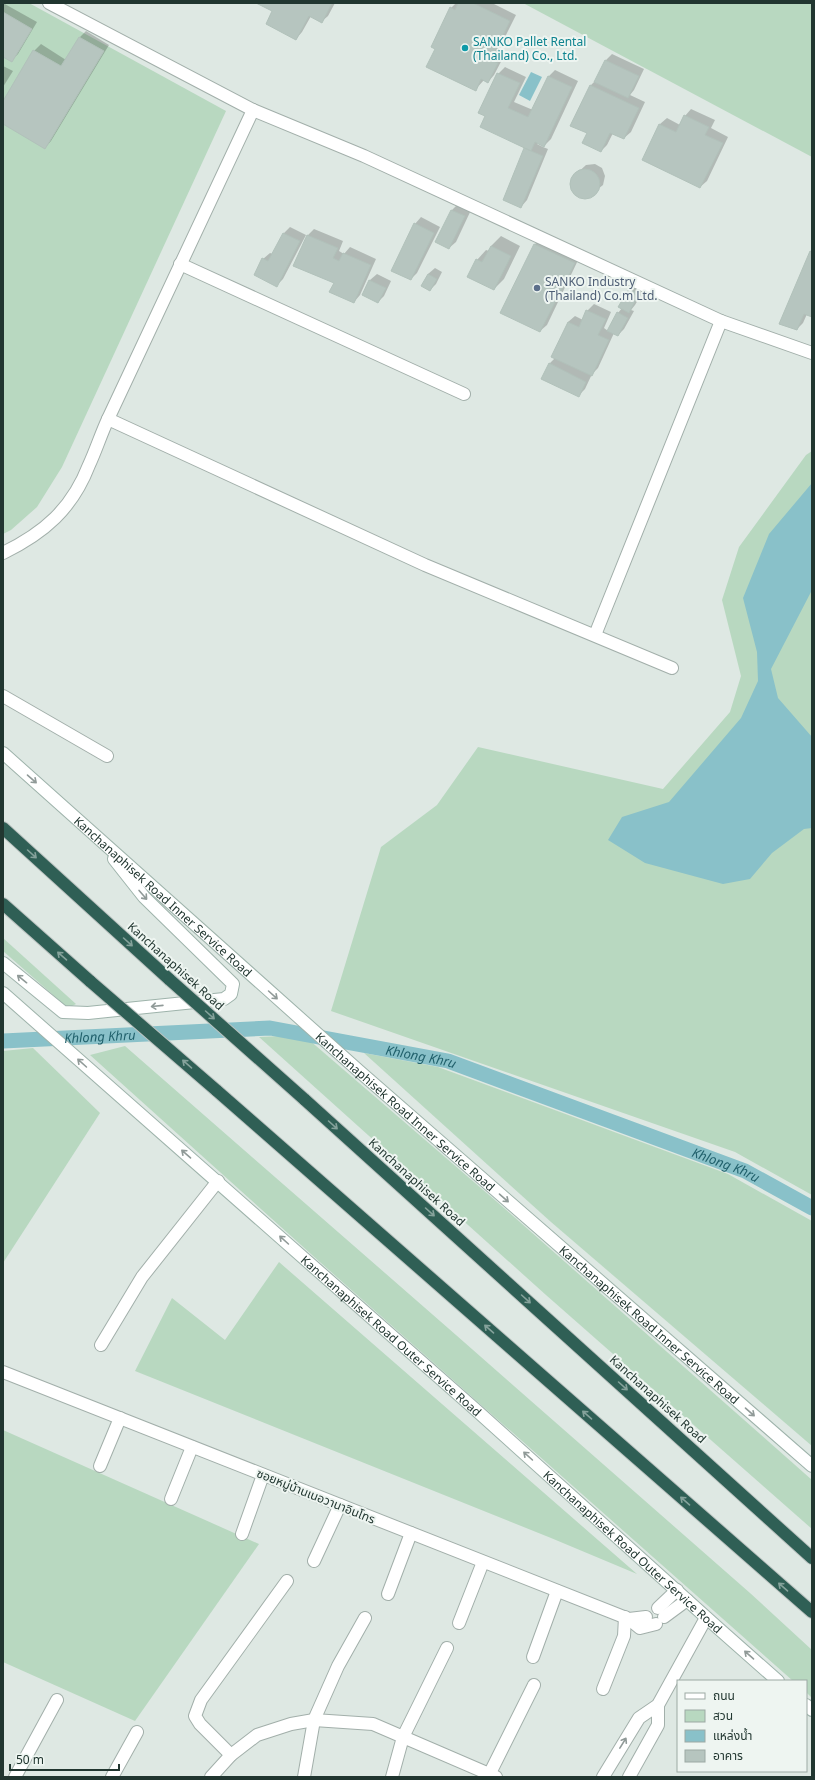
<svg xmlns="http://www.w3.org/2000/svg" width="815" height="1780" viewBox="0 0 815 1780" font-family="'Noto Sans','Noto Sans Thai',sans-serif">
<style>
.green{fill:#b8d8c0}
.water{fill:#89c1c9}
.shadow{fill:#0003;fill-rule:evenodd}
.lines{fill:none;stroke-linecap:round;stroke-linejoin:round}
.canal{stroke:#89c1c9;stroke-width:15}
.building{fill:#b6c5bf;stroke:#b1c1ba}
.street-casing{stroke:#a2afaa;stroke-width:14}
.secondary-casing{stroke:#9eb3ab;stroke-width:14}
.highway-casing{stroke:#bcc3c1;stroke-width:14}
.street{stroke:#fff;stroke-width:12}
.secondary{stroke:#fff;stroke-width:12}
.highway{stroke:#2f5f55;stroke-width:12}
.highway-bridge-casing{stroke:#bcc3c1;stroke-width:14;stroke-linecap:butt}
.highway-bridge{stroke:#2f5f55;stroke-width:12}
.oneway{stroke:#909a98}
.oneway2{stroke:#85a29b}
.culture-dot{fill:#0f9aa8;stroke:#eef5f1;stroke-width:1.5}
.service-dot{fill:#5c6f8a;stroke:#eef5f1;stroke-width:1.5}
.labels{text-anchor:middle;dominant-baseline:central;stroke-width:4;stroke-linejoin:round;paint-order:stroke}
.culture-label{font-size:12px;fill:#0d838f;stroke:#eef5f1;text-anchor:start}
.service-label{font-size:12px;fill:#4e5e75;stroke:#eef5f1;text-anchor:start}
.street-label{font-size:12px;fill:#213630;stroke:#eef5f1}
.water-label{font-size:13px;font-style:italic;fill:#21616c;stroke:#eef5f1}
</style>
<rect width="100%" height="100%" fill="#dee8e3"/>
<g class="green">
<path d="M3,3H29L226,111L62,467L37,507L11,530L3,534Z"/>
<path d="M523,3H812V157Z"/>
<path d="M812,451V1195L735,1152L331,1011L381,847L437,805L478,747L663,789L730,712L741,676L722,600L739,547L806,455Z"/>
<path d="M3,938L76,1004L68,1008L3,951Z"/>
<path d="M281,1036L308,1039L496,1201L812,1480V1529L546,1295L259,1037Z"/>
<path d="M125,1046L456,1335L750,1593L812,1650V1698L806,1692V1681H793L321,1263L90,1055Z"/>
<path d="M33,1048L100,1113L3,1263V1051Z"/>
<path d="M364,1053L438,1067L728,1174L812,1221V1446L551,1222Z"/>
<path d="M279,1262L637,1574L551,1538L135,1371L172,1298L225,1340Z"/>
<path d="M3,1430L259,1544L135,1721L3,1662Z"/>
</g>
<g class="water">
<path d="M531,72L542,77L530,101L519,95Z"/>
<path d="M812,483V590L771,669L778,698L812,737V828L804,829L772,853L750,879L723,884L645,863L608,840L622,817L669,802L741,718L758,681L757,652L743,598L769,534Z"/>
</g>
<g class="shadow">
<path d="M3,3L37,22L18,54L11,61L3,56Z"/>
<path d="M258,3H335L328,16L321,22L311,16L302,32L296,39L274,11Z"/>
<path d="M456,3H492L516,15L497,53L504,56L494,75L488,82L484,80L475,90L436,48L451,8Z"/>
<path d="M86,31L109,45L51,141L45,148L3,123V102L34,51L41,44L66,60L80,37Z"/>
<path d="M612,54L644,69L634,90L630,95L645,102L631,132L624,138L613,133L607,145L601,151L588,133L571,125L591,85L596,80L606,60Z"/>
<path d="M3,66L13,71L3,87Z"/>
<path d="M505,67L526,77L514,102L533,110L548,77L555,70L578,81L551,139L543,147L548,149L527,200L521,207L504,200L526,147L486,115L498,74ZM537,142L543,145V147L537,144Z"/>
<path d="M691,109L715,120L711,128L728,137L707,181L700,187L643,160L660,124L667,118L680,125L685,116Z"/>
<path d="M595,164L602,168L605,176L603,185L588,197L579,196L572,190L571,181L573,177L586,165Z"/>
<path d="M458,204L471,210L456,242L449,248L436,242L452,210Z"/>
<path d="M421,217L440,227L417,273L411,279L415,224Z"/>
<path d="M290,227L306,235L283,279L277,285L263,259L270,253L273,254L284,233Z"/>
<path d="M314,229L343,241L339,251L344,254L350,247L376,259L360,295L354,302L335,282L295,265L308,235Z"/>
<path d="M501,236L520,246L504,279L494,289L477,260L486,250L489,251L491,246Z"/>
<path d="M541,238L580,256L547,325L540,331L501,312L535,244Z"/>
<path d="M812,250V316L807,314L803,323L797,329L810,252Z"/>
<path d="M435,268L442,272L436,284L430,290L428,274Z"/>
<path d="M377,274L391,281L384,296L378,302L363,295L370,280Z"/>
<path d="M636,283L645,288L635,305L631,310L634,311L624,329L618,335L614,333L598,368L592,374L585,389L579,395L549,364L555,358L568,322L575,316L583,320L587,311L594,304L611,312L604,328L608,331L618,313L622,308L620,307L629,289Z"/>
</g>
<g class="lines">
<path class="canal" id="s1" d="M3,1041L270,1028L448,1061L745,1171L812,1208"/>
</g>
<g class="building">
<path d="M256,3H332L322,23L309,16L296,40L266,24L272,11Z"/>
<path d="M458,3H473L510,21L491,60L498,63L488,83L481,79L476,91L426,67L435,49L431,47L450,7L455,10Z"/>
<path d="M3,12L32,29L12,62L3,57Z"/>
<path d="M79,37L104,51L45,149L3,124V101L33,50L61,66Z"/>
<path d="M605,60L639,76L628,98L594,82Z"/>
<path d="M497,73L520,83L508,108L528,117L548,76L572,87L544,147L535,142L531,151L480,127L485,116L478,113Z"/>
<path d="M590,85L639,108L624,139L610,133L601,152L582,143L587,133L570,126Z"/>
<path d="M684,115L709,127L705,135L723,143L700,188L642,160L659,124L676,132Z"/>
<path d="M524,148L543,156L521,208L503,200Z"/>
<circle cx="585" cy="184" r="15"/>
<path d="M451,210L465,216L449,249L435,242Z"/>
<path d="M414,223L434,233L411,280L391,271Z"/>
<path d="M283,233L300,241L277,287L254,275L262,258L268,261Z"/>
<path d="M307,235L338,248L333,258L339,261L343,253L371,265L354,303L329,292L334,283L293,266Z"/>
<path d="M534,244L575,263L540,332L500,313Z"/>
<path d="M491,246L511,256L494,290L467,277L476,259L482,262Z"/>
<path d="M810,251L812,252V317L804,314L797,330L779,324Z"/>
<path d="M428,274L437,279L430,291L421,286Z"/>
<path d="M369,280L386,288L378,303L362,295Z"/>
<path d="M629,289L639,294L629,313L618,307Z"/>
<path d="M586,310L606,319L598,335L609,340L592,376L551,357L568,322L579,327Z"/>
<path d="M617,312L628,318L618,336L607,331Z"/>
<path d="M549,363L586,382L579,397L541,379Z"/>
</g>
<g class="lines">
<defs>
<g id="street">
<path d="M49,3L253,110L364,156L721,321L812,353"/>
<path d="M180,264L464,394"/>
<path d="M108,419L425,565L672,668"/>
<path d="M3,553C44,533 72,509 89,465C96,450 101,434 108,419L253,110"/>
<path d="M595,635L721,321"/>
<path d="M3,696L107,756"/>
<path d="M101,1345L142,1277L218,1181"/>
<path d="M3,1372L629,1619L640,1628L656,1624"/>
<path d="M100,1466L120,1418"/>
<path d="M171,1499L192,1447"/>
<path d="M242,1534L263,1475"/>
<path d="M314,1561L340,1505"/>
<path d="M388,1594L411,1533"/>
<path d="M658,1608L677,1590"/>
<path d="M664,1617L687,1600"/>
<path d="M629,1619L646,1617"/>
<path d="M459,1623L483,1562"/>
<path d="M533,1657L557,1591"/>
<path d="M603,1689L624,1636L625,1617"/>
<path d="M231,1755L200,1724L195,1716L201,1700L287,1581"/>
<path d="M15,1777L57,1700"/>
<path d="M112,1777L137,1732"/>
<path d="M211,1777L231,1755L257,1735L291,1724L314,1720L373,1724L496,1777"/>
<path d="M304,1777L314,1720L338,1666L365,1618"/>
<path d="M392,1777L403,1737L447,1648"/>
<path d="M488,1777L534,1685"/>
<path d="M603,1777L639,1718L658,1705L706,1618"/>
<path d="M629,1777L658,1725V1705"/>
</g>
<g id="secondary">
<path id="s2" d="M3,753L359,1071L812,1466"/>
<path d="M3,963L63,1012L88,1013L224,999L231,994L233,984L144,897L114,859"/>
<path id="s3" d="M3,993L476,1410L718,1628L778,1681"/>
<path d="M806,1705L812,1710"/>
</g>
<g id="highway">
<path d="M3,828L170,980"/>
<path d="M3,904L91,982"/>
<path d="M216,1090L812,1612"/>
<path d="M304,1099L812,1558"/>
</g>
</defs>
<use href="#street" class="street-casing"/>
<use href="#secondary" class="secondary-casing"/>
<use href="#highway" class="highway-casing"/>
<use href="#street" class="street"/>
<use href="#secondary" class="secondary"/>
<use href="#highway" class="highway"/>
<defs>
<g id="highway-bridge">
<path d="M170,980L304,1099"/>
<path d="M91,982L216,1090"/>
</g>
</defs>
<use href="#highway-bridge" class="highway-bridge-casing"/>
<use href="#highway-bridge" class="highway-bridge"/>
</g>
<defs><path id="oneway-shaft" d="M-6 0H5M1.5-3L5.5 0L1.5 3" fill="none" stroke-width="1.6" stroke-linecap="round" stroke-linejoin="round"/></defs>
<g class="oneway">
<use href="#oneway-shaft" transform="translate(32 779) rotate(41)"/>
<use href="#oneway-shaft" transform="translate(143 895) rotate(49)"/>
<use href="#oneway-shaft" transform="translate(22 979) rotate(-141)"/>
<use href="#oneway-shaft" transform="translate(273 995) rotate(42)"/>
<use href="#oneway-shaft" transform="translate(157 1006) rotate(174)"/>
<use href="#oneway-shaft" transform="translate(82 1063) rotate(-138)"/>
<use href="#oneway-shaft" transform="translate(186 1154) rotate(-139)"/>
<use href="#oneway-shaft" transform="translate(504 1198) rotate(41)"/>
<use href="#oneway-shaft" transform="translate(284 1240) rotate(-138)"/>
<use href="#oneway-shaft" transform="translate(750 1412) rotate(41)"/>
<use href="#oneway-shaft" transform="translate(528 1456) rotate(-138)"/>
<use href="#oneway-shaft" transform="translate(749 1655) rotate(-139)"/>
<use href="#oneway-shaft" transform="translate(623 1743) rotate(-58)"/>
</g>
<g class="oneway2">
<use href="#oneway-shaft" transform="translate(32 854) rotate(42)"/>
<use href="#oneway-shaft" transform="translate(128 942) rotate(42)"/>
<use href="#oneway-shaft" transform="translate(62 956) rotate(-139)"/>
<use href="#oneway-shaft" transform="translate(210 1015) rotate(42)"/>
<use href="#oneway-shaft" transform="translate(187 1064) rotate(-139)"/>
<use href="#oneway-shaft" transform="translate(333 1125) rotate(42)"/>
<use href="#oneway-shaft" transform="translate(430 1212) rotate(42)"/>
<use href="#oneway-shaft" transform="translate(526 1299) rotate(42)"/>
<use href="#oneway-shaft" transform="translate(489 1329) rotate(-139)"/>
<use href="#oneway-shaft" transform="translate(623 1386) rotate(42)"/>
<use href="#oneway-shaft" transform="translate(587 1415) rotate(-139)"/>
<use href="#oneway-shaft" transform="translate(685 1501) rotate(-139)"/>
<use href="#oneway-shaft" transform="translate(783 1587) rotate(-139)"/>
</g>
<circle class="culture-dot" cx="465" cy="48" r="4"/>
<circle class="service-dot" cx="537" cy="288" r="4"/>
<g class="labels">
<g class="culture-label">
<text x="473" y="41">SANKO Pallet Rental<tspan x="473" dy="14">(Thailand) Co., Ltd.</tspan></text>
</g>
<g class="service-label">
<text x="545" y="281">SANKO Industry<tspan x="545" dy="14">(Thailand) Co.m Ltd.</tspan></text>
</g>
<g class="street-label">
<text stroke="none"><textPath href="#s2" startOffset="215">Kanchanaphisek Road Inner Service Road</textPath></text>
<text transform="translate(176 966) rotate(42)">Kanchanaphisek Road</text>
<text stroke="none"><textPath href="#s2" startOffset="539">Kanchanaphisek Road Inner Service Road</textPath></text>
<text transform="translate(417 1182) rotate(42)">Kanchanaphisek Road</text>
<text stroke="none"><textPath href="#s2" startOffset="863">Kanchanaphisek Road Inner Service Road</textPath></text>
<text stroke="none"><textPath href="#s3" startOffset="518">Kanchanaphisek Road Outer Service Road</textPath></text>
<text transform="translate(658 1399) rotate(42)">Kanchanaphisek Road</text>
<text transform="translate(316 1496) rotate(22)">ซอยหมู่บ้านเนอวานาอินโทร</text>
<text stroke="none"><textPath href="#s3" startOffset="842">Kanchanaphisek Road Outer Service Road</textPath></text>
</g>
<g class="water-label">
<text stroke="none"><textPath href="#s1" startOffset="97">Khlong Khru</textPath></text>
<text stroke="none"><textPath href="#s1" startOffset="421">Khlong Khru</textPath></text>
<text stroke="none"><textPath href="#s1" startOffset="745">Khlong Khru</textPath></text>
</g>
</g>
<rect width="815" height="1780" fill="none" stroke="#213630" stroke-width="8"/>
<rect x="677" y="1680" width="130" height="92" fill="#eef5f1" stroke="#9ca9a4"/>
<rect x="685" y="1693" width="20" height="6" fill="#ffffff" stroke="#9ca9a4"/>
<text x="713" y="1700" font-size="12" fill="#213630">ถนน</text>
<rect x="685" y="1710" width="20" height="12" fill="#b8d8c0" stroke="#9ca9a4"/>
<text x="713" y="1720" font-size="12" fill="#213630">สวน</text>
<rect x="685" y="1730" width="20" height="12" fill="#89c1c9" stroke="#9ca9a4"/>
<text x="713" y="1740" font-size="12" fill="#213630">แหล่งน้ำ</text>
<rect x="685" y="1750" width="20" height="12" fill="#b6c5bf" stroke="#9ca9a4"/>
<text x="713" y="1760" font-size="12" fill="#213630">อาคาร</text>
<path d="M10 1764v6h109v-6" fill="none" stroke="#213630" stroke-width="2"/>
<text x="16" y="1764" font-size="12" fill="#213630" stroke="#eef5f1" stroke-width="3" paint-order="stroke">50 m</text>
</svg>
